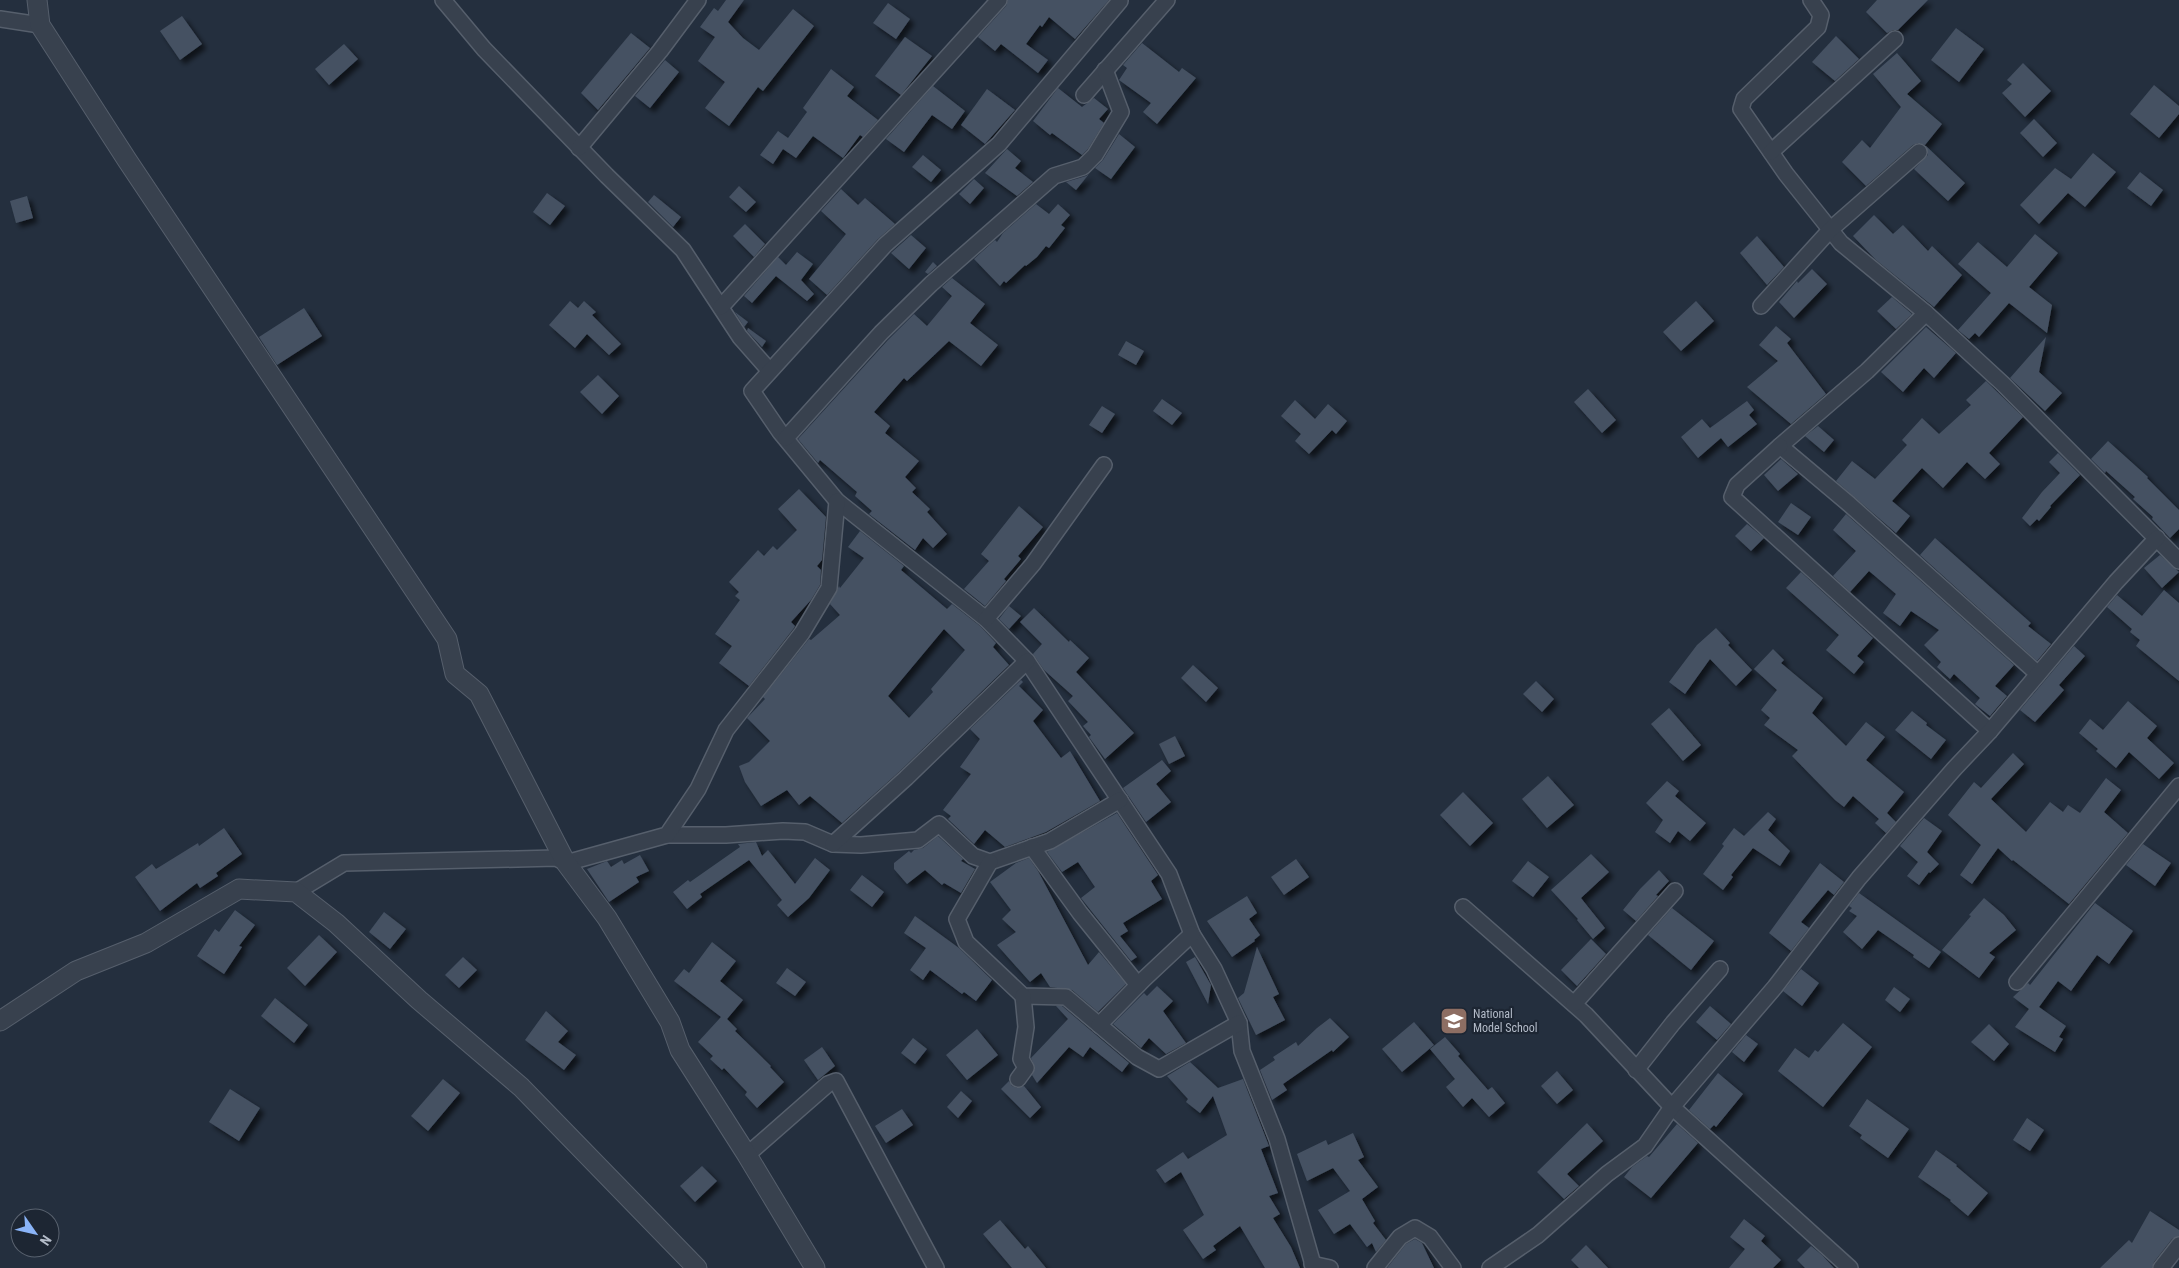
<svg xmlns="http://www.w3.org/2000/svg" width="2179" height="1268" viewBox="0 0 2179 1268" font-family="'Roboto Condensed',sans-serif">
<style>
.building{fill:#455162;fill-rule:evenodd;filter:url(#shadow)}
.lines{fill:none;stroke-linecap:round;stroke-linejoin:round}
.minor-casing{stroke:#565f6c;stroke-width:18}
.tertiary-casing{stroke:#565f6c;stroke-width:21}
.minor{stroke:#38414e;stroke-width:15}
.tertiary{stroke:#38414e;stroke-width:19}
.labels{text-anchor:middle;dominant-baseline:central;stroke-width:4.5;stroke-linejoin:round;paint-order:stroke}
.poi-label{font-size:12px;fill:#b4bcc9;stroke:#1d2633;text-anchor:start}
</style>
<defs>
<filter id="shadow"><feDropShadow dx="4.5" dy="4.5" stdDeviation="2.5" flood-color="#0009"/></filter>
</defs>
<rect width="100%" height="100%" fill="#242f3e"/>
<g class="building">
<path d="M726,0H744L728,22L743,38L759,50L793,9L814,26L763,91L758,87L729,126L705,108L725,82L698,61L715,37L700,27L714,8L718,11Z"/>
<path d="M1008,0H1109L1075,39L1049,17L1042,27L1040,25L1026,44L1048,60L1038,73L1001,44L995,51L978,37L1006,6Z"/>
<path d="M1877,0H1928L1898,30H1893L1887,33L1866,12Z"/>
<path d="M888,3L910,19L896,39L873,23Z"/>
<path d="M182,16L202,44L180,60L160,31Z"/>
<path d="M1956,28L1984,49L1959,82L1931,60Z"/>
<path d="M631,33L650,48L598,110L581,93Z"/>
<path d="M1836,36L1859,59L1835,81L1812,62Z"/>
<path d="M905,37L932,56L901,95L875,76Z"/>
<path d="M1142,43L1179,72L1182,68L1196,78L1157,124L1143,112L1151,103L1119,80L1127,68L1123,65Z"/>
<path d="M344,44L358,59L329,85L315,69Z"/>
<path d="M1897,53L1921,81L1907,94L1942,124L1925,145L1918,143L1913,145L1866,186L1842,162L1862,140L1870,148L1901,107L1873,74Z"/>
<path d="M665,60L679,72L650,108L635,96Z"/>
<path d="M2023,63L2051,91L2025,117L2002,93L2012,84L2007,80Z"/>
<path d="M831,69L854,87L847,96L878,120L863,137L860,135L843,158L813,136L796,158L783,149L773,164L760,155L778,131L788,138L807,112L803,108Z"/>
<path d="M2154,85L2179,106V114L2159,138L2130,114Z"/>
<path d="M933,86L965,111L952,129L932,115L904,152L886,139Z"/>
<path d="M1058,88L1082,107L1094,98L1108,109L1099,119L1104,123L1088,149L1082,155L1052,133L1050,135L1033,121Z"/>
<path d="M987,89L1015,110L985,144L961,125Z"/>
<path d="M2034,119L2057,143L2043,157L2020,133Z"/>
<path d="M1119,134L1135,147L1111,179L1095,168L1103,160Z"/>
<path d="M1926,146L1965,183L1948,201L1914,169L1928,155Z"/>
<path d="M1007,149L1021,161L1015,168L1033,182L1017,196L985,173Z"/>
<path d="M2093,153L2116,172L2085,207L2068,193L2039,224L2020,205L2055,168L2071,179Z"/>
<path d="M923,155L941,170L931,182L912,167Z"/>
<path d="M2140,172L2163,190L2151,206L2127,188Z"/>
<path d="M1089,174L1076,190L1066,182L1086,176Z"/>
<path d="M974,179L984,188L970,204L959,194Z"/>
<path d="M739,186L756,202L746,212L729,197Z"/>
<path d="M841,189L858,205L865,198L895,224L878,239L827,295L809,279L846,234L821,211Z"/>
<path d="M547,193L565,206L550,225L533,212Z"/>
<path d="M654,195L681,217L673,227L648,202Z"/>
<path d="M27,196L33,218L16,223L10,201Z"/>
<path d="M1036,204L1049,214L1058,204L1070,215L1061,225L1065,228L1049,248L1046,246L1037,257L1026,266L1025,265L1006,283L1004,281L1000,286L974,259L995,240L997,242L1003,233Z"/>
<path d="M1874,215L1893,234L1903,225L1928,251L1932,246L1962,275L1934,307L1876,260L1853,236Z"/>
<path d="M745,224L765,244L754,257L733,236Z"/>
<path d="M2035,234L2058,253L2029,287L2052,305L2047,333L2009,303L1979,337L1975,333L1969,339L1958,330L1991,293L1958,264L1978,242L2007,267Z"/>
<path d="M911,235L926,248L909,269L891,253Z"/>
<path d="M1757,236L1784,267L1767,285L1740,253Z"/>
<path d="M797,252L813,264L801,280L814,294L807,301L776,276L752,303L744,296L778,257L786,265Z"/>
<path d="M933,262L937,266L928,274L925,272Z"/>
<path d="M1812,269L1827,284L1794,318L1779,302L1797,281L1798,283Z"/>
<path d="M952,278L985,304L970,323L998,345L981,366L949,341L907,381L904,378L874,412L890,426L885,433L919,461L905,477L916,488L912,492L930,509L927,512L947,534L933,548L923,538L915,550L869,514L872,511L855,496L857,492L820,460L818,463L798,439L888,340L914,314L927,326L952,296L942,287Z"/>
<path d="M1892,297L1912,314L1896,329L1877,311Z"/>
<path d="M570,301L578,308L584,301L596,312L592,315L621,344L609,355L587,334L575,348L549,325Z"/>
<path d="M1696,301L1714,321L1681,351L1663,332Z"/>
<path d="M304,308L322,336L277,365L259,337Z"/>
<path d="M735,312L748,322L744,327Z"/>
<path d="M1776,326L1791,339L1787,343L1826,394L1791,424L1747,387L1778,361L1759,345Z"/>
<path d="M1926,327L1956,353L1934,378L1924,368L1903,392L1881,372Z"/>
<path d="M748,328L766,341L762,347L747,331Z"/>
<path d="M2046,337L2039,372L2062,393L2045,411L2010,378Z"/>
<path d="M1126,341L1144,351L1136,365L1118,355Z"/>
<path d="M598,375L619,396L602,414L580,392Z"/>
<path d="M1986,381L2023,417L1989,453L2000,464L1985,479L1967,462L1943,488L1922,468L1892,501L1910,516L1896,533L1836,481L1852,461L1875,479L1907,445L1902,440L1922,418L1939,434L1971,405L1966,400Z"/>
<path d="M1588,389L1616,420L1602,433L1574,402Z"/>
<path d="M1162,399L1182,413L1172,425L1153,411Z"/>
<path d="M1295,400L1315,419L1328,404L1347,421L1336,434L1332,430L1309,454L1295,441L1301,434L1281,416Z"/>
<path d="M1747,401L1754,410L1749,415L1757,424L1728,447L1721,438L1698,458L1681,437L1702,419L1710,428Z"/>
<path d="M1102,406L1115,414L1102,433L1089,425Z"/>
<path d="M1818,426L1834,440L1824,452L1805,436Z"/>
<path d="M2108,441L2148,477L2147,478L2179,510V529L2170,538L2152,519L2153,517L2133,499L2135,497L2106,471L2105,473L2091,459Z"/>
<path d="M2058,453L2080,475L2050,506L2051,507L2039,521L2037,519L2030,526L2022,518L2042,492L2060,473L2049,462Z"/>
<path d="M1781,459L1798,474L1778,491L1764,475Z"/>
<path d="M799,489L826,517L822,560L817,566L821,570L820,585L811,600L791,622L795,626L794,628L749,686L719,663L732,646L715,634L740,600L735,596L739,592L729,582L758,550L764,556L773,546L777,550L797,530L778,509Z"/>
<path d="M1791,503L1811,517L1798,535L1778,522Z"/>
<path d="M1019,506L1043,527L1018,556L1021,559L1004,579L1006,581L985,606L964,589L989,561L981,554Z"/>
<path d="M1846,514L2014,665L1995,686L2007,696L1990,716L1975,704L1980,698L1954,674L1950,679L1937,667L1941,662L1924,645L1939,630L1911,611L1900,626L1883,613L1896,594L1869,571L1850,592L1833,576L1856,551L1833,530Z"/>
<path d="M1747,524L1764,538L1751,551L1735,536Z"/>
<path d="M860,531L904,566L901,570L947,609L952,604L980,626L996,643L993,647L1009,665L900,771L842,823L810,796L799,805L787,790L761,806L745,782L739,766L749,762L770,741L747,718L765,699L763,697L809,639L811,640L840,615L830,604L839,586L840,588L864,558L848,547ZM944,629L965,650L931,689L933,692L909,718L888,696Z"/>
<path d="M1935,538L2031,623L2028,626L2051,644L2037,661L1920,555Z"/>
<path d="M2160,555L2179,572L2162,588L2144,568Z"/>
<path d="M1801,572L1873,638L1857,656L1864,662L1854,674L1826,650L1839,635L1786,588Z"/>
<path d="M2164,590L2179,603V681L2136,646L2140,640L2130,632L2132,629L2107,607L2117,595L2142,616Z"/>
<path d="M1009,606L1021,616L1009,629L999,619Z"/>
<path d="M1034,608L1069,642L1070,640L1089,658L1076,672L1134,733L1105,759L1089,737L1091,735L1083,726L1088,722L1068,701L1073,696L1044,670L1033,654L1042,644L1020,622Z"/>
<path d="M1716,628L1730,643L1728,645L1752,670L1736,686L1710,659L1685,694L1669,682L1697,645Z"/>
<path d="M2074,646L2085,656L2059,685L2064,690L2035,722L2020,710Z"/>
<path d="M1773,649L1784,660L1781,663L1823,698L1812,713L1846,746L1866,722L1885,737L1866,760L1904,792L1887,813L1896,822L1886,833L1875,823L1879,819L1853,796L1844,807L1835,800L1792,756L1798,750L1764,725L1770,718L1761,710L1777,690L1754,669Z"/>
<path d="M1193,665L1218,688L1206,702L1181,678Z"/>
<path d="M1021,680L1023,682L1019,686L1043,710L1033,721L1061,758L1070,751L1100,801L1046,832L1005,847L985,830L974,844L948,819L951,816L943,810L971,774L960,767L980,739L970,729Z"/>
<path d="M1536,681L1554,699L1542,712L1523,694Z"/>
<path d="M2128,701L2157,726L2147,738L2174,763L2159,779L2129,752L2116,768L2096,751L2098,749L2079,733L2090,719L2103,730Z"/>
<path d="M1669,708L1701,745L1683,761L1651,724Z"/>
<path d="M1912,711L1927,723L1926,725L1946,740L1931,759L1895,730Z"/>
<path d="M1175,736L1185,756L1169,764L1159,744Z"/>
<path d="M2013,753L2024,764L1991,799L2026,832L2050,802L2063,812L2068,805L2080,813L2106,778L2121,790L2104,812L2128,833L2069,904L2013,860L2012,861L1998,848L1972,884L1960,875L1981,845L1948,815L1974,782L1981,788Z"/>
<path d="M1162,760L1171,771L1156,784L1171,802L1146,822L1123,788Z"/>
<path d="M1548,776L1574,805L1547,828L1522,799Z"/>
<path d="M1667,781L1679,791L1675,796L1706,823L1690,841L1678,831L1670,843L1655,832L1663,820L1646,803Z"/>
<path d="M1463,792L1493,823L1470,846L1440,815Z"/>
<path d="M1768,812L1776,819L1768,830L1790,851L1780,866L1753,848L1731,875L1733,877L1723,890L1703,874L1724,846L1722,844L1734,828L1744,836Z"/>
<path d="M1117,813L1158,875L1151,881L1162,899L1123,923L1128,931L1120,936L1137,957L1131,961L1081,898L1095,887L1078,862L1062,872L1047,852Z"/>
<path d="M1924,818L1942,831L1927,852L1939,864L1930,873L1929,872L1919,885L1907,876L1918,862L1900,846Z"/>
<path d="M224,828L242,854L216,873L218,876L200,888L197,883L160,911L135,877L152,864L156,869L198,843L199,846Z"/>
<path d="M938,836L963,859L961,861L975,869L961,893L944,883L942,885L925,870L907,884L894,869V863L909,851L911,853L914,850L923,848Z"/>
<path d="M756,842L762,856L768,850L795,884L815,858L830,870L809,898L788,917L777,905L782,900L749,860L700,894L702,897L687,909L673,892L688,880L690,882L740,847L738,844Z"/>
<path d="M2143,844L2171,863L2155,886L2126,865Z"/>
<path d="M1591,854L1609,872L1581,898L1605,928L1593,939L1577,920L1578,919L1551,890Z"/>
<path d="M640,855L649,871L636,877L639,882L609,902L587,869L607,861L611,867L622,860L624,864Z"/>
<path d="M1029,858L1038,871L1088,965L1099,952L1126,984L1098,1012L1072,990L1050,987L1041,973L1030,982L997,945L1016,932L1002,919L1011,910L990,882L1016,863Z"/>
<path d="M1296,859L1309,877L1284,895L1271,877Z"/>
<path d="M1528,861L1549,877L1533,897L1512,881Z"/>
<path d="M1820,863L1844,882L1834,895L1828,890L1801,922L1809,928L1791,951L1769,933Z"/>
<path d="M1659,870L1669,881L1656,895L1658,896L1636,921L1623,910L1640,889Z"/>
<path d="M862,875L884,892L872,907L850,890Z"/>
<path d="M1859,893L1941,952L1929,968L1913,957L1914,955L1878,930L1862,949L1843,932L1857,916L1849,911L1852,908L1849,906Z"/>
<path d="M1247,896L1257,913L1249,919L1260,935L1254,940L1255,941L1232,957L1207,921Z"/>
<path d="M1984,898L2004,915L2016,930L1989,953L1995,957L1979,978L1942,950L1971,916L1969,915Z"/>
<path d="M2095,903L2133,931L2109,964L2097,955L2071,991L2058,981L2039,1007L2066,1026L2059,1037L2063,1039L2055,1052L2015,1027L2029,1009L2013,997L2028,983L2030,985Z"/>
<path d="M1672,908L1714,941L1691,970L1648,935Z"/>
<path d="M235,910L255,925L239,946L242,947L224,974L197,956L215,929L219,932Z"/>
<path d="M384,912L406,929L390,949L369,932Z"/>
<path d="M915,916L959,948L992,980L976,1001L964,992L962,994L930,970L923,980L910,970L926,948L904,933Z"/>
<path d="M319,935L337,952L305,986L287,968Z"/>
<path d="M1591,939L1606,954L1577,986L1561,970Z"/>
<path d="M712,942L736,961L720,981L743,1000L727,1019L737,1029L735,1031L771,1066L770,1067L784,1082L757,1108L745,1095L747,1092L724,1068L722,1070L710,1059L713,1056L698,1042L721,1017L674,981L684,969L689,973Z"/>
<path d="M1257,947L1279,994L1273,997L1285,1020L1256,1035L1238,998L1244,993Z"/>
<path d="M463,957L477,970L459,988L445,975Z"/>
<path d="M1195,957L1211,985L1208,1004L1186,962Z"/>
<path d="M787,968L806,982L795,996L776,983Z"/>
<path d="M1801,969L1819,983L1802,1006L1783,991Z"/>
<path d="M1157,986L1173,1001L1163,1011L1186,1043L1166,1054L1149,1038L1141,1048L1113,1024L1144,993L1147,996Z"/>
<path d="M1894,987L1910,999L1900,1012L1885,1000Z"/>
<path d="M275,998L308,1025L294,1043L261,1016Z"/>
<path d="M1056,1006H1062L1129,1063L1122,1072L1090,1047L1083,1057L1069,1047L1037,1083L1032,1075L1035,1068L1031,1058L1068,1019Z"/>
<path d="M1710,1006L1731,1024L1717,1040L1696,1022Z"/>
<path d="M546,1011L568,1031L558,1042L576,1055L564,1070L525,1040Z"/>
<path d="M1330,1018L1349,1037L1333,1052L1332,1050L1283,1084L1287,1090L1272,1100L1260,1070L1275,1060L1273,1057L1296,1042L1298,1046L1317,1028Z"/>
<path d="M1414,1022L1434,1045L1402,1072L1382,1049Z"/>
<path d="M1843,1023L1872,1047L1823,1107L1778,1071L1795,1048L1809,1058L1815,1050L1818,1052Z"/>
<path d="M1989,1024L2009,1044L1994,1061L1971,1042Z"/>
<path d="M977,1029L998,1055L967,1080L946,1055Z"/>
<path d="M1746,1035L1758,1044L1744,1062L1732,1052Z"/>
<path d="M1445,1037L1460,1054L1458,1056L1488,1090L1492,1087L1505,1103L1489,1117L1472,1098L1463,1107L1446,1087L1455,1079L1430,1049Z"/>
<path d="M913,1038L927,1049L915,1064L901,1053Z"/>
<path d="M822,1047L835,1066L818,1080L804,1060Z"/>
<path d="M1190,1062L1218,1088L1243,1079L1269,1146L1261,1149L1278,1193L1269,1196L1280,1214L1273,1218L1291,1247L1300,1268H1265L1240,1226L1213,1246L1216,1250L1203,1259L1183,1230L1204,1215L1181,1172L1165,1183L1156,1170L1183,1152L1188,1159L1227,1135L1213,1096L1200,1113L1186,1102L1188,1099L1167,1076Z"/>
<path d="M1557,1071L1573,1090L1557,1104L1541,1086Z"/>
<path d="M1718,1073L1743,1094L1716,1127L1714,1125L1710,1129L1689,1110Z"/>
<path d="M443,1079L460,1093L428,1131L411,1116Z"/>
<path d="M1009,1081L1012,1086L1017,1088L1024,1086L1041,1107L1030,1118L1001,1089Z"/>
<path d="M230,1089L260,1108L239,1141L209,1122Z"/>
<path d="M961,1091L972,1101L958,1118L947,1107Z"/>
<path d="M1867,1099L1909,1129L1888,1158L1860,1138L1862,1135L1849,1126Z"/>
<path d="M902,1109L913,1125L886,1143L875,1126Z"/>
<path d="M2027,1118L2044,1130L2030,1151L2013,1140Z"/>
<path d="M1587,1123L1603,1141L1567,1174L1579,1186L1564,1199L1537,1172Z"/>
<path d="M1677,1124L1698,1143L1651,1198L1624,1177L1632,1167L1647,1156L1649,1157Z"/>
<path d="M1353,1133L1364,1157L1358,1160L1378,1187L1362,1199L1375,1221L1373,1223L1386,1240L1376,1252L1372,1243L1367,1247L1350,1224L1334,1234L1318,1210L1350,1191L1333,1168L1307,1181L1297,1154L1326,1140L1328,1145Z"/>
<path d="M1936,1150L1957,1165L1956,1166L1988,1193L1968,1216L1950,1201L1951,1200L1918,1177Z"/>
<path d="M702,1166L717,1181L695,1202L680,1186Z"/>
<path d="M2150,1211L2179,1230V1236L2172,1239L2154,1262L2152,1268H2100L2129,1240L2132,1243Z"/>
<path d="M1744,1219L1765,1236L1761,1241L1781,1260L1773,1268H1729L1745,1249L1730,1237Z"/>
<path d="M1000,1220L1025,1249L1028,1246L1046,1268H1012L983,1234Z"/>
<path d="M1415,1239L1422,1243L1434,1268H1387L1406,1244Z"/>
<path d="M1586,1245L1608,1268H1579L1571,1260Z"/>
<path d="M1811,1246L1822,1255L1834,1268H1805L1797,1260Z"/>
</g>
<g class="lines">
<defs>
<g id="minor">
<path d="M443,0L484,49L607,176L683,250L740,337L769,370"/>
<path d="M1811,0L1821,15L1818,27L1744,99L1741,109L1786,174L1841,243L1926,313L2003,384L2179,561"/>
<path d="M1120,1L999,144L885,245L752,391L780,432L837,501L986,619L1027,661L1169,874L1192,934L1214,969L1239,1023L1242,1051L1277,1139L1314,1268"/>
<path d="M0,19L40,25"/>
<path d="M1084,95L1167,0"/>
<path d="M579,148L660,51L698,0"/>
<path d="M1771,152L1895,39"/>
<path d="M1761,306L1831,229L1919,152"/>
<path d="M721,307L999,0"/>
<path d="M1926,313L1867,371L1780,446L1849,504L2038,674"/>
<path d="M786,438L881,333L931,284L1054,176L1083,167L1095,155L1121,112L1105,70"/>
<path d="M1780,446L1737,485L1732,497L1990,731"/>
<path d="M986,619L1033,564L1104,465"/>
<path d="M667,835H726L783,831L805,832L833,844L861,845L918,840L939,824L973,856L990,862L1050,841L1120,800"/>
<path d="M833,844L906,778L1027,661"/>
<path d="M1032,847L1080,913L1138,985"/>
<path d="M990,862L957,919L966,942L1023,996L1066,997L1137,1057L1159,1069L1239,1023"/>
<path d="M296,892L344,863L556,858L566,863L667,835L698,789L726,730L802,633L829,588L837,501"/>
<path d="M1463,907L1586,1015L1672,1107L1850,1268"/>
<path d="M2017,982L2179,786"/>
<path d="M1574,1004L1675,891"/>
<path d="M1099,1025L1144,979L1192,934"/>
<path d="M1636,1070L1673,1023L1720,969"/>
<path d="M1018,1079L1026,1068L1021,1059L1026,1027L1023,996"/>
<path d="M747,1155L828,1084L836,1081L936,1268"/>
<path d="M1312,1264L1330,1268"/>
<path d="M1375,1268L1400,1237L1415,1228L1430,1237L1453,1268"/>
<path d="M1490,1268L1538,1235L1607,1174L1645,1146L1672,1107L1775,987L1859,878L1954,769L1990,731L2116,582L2157,538"/>
<path d="M2161,1268L2179,1245"/>
</g>
<g id="tertiary">
<path d="M37,0L40,25L127,160L447,639L455,674L479,694L566,863L607,918L670,1022L680,1050L747,1155L815,1268"/>
<path d="M0,1021L76,971L146,943L239,889L296,892L336,923L419,1000L521,1087L697,1268"/>
</g>
</defs>
<use href="#minor" class="minor-casing"/>
<use href="#tertiary" class="tertiary-casing"/>
<use href="#minor" class="minor"/>
<use href="#tertiary" class="tertiary"/>
</g>
<defs>
<symbol id="school-square" viewBox="-11 -11 22 22"><rect x="-9" y="-9" width="18" height="18" rx="4" fill="#8d6e63" stroke="#1d2633"/><path d="M0-5L7-2L0 1L-7-2ZM-4 1L0 2.5L4 1V4Q0 6-4 4Z" fill="#fff"/></symbol>
</defs>
<g fill-rule="evenodd">
<use href="#school-square" x="1438" y="1005" width="32" height="32"/>
</g>
<g class="labels">
<g class="poi-label">
<text x="1473" y="1014">National<tspan x="1473" dy="14">Model School</tspan></text>
</g>
</g>
<g transform="translate(35 1233) rotate(124)"><circle r="24" fill="#1d2633" stroke="#59626f"/>
<path d="M0-4L9 19L0 12L-9 19Z" fill="#8ab4f8"/>
<text y="-8" font-size="14" font-weight="bold" text-anchor="middle" fill="#b4bcc9">N</text>
</g>
</svg>
